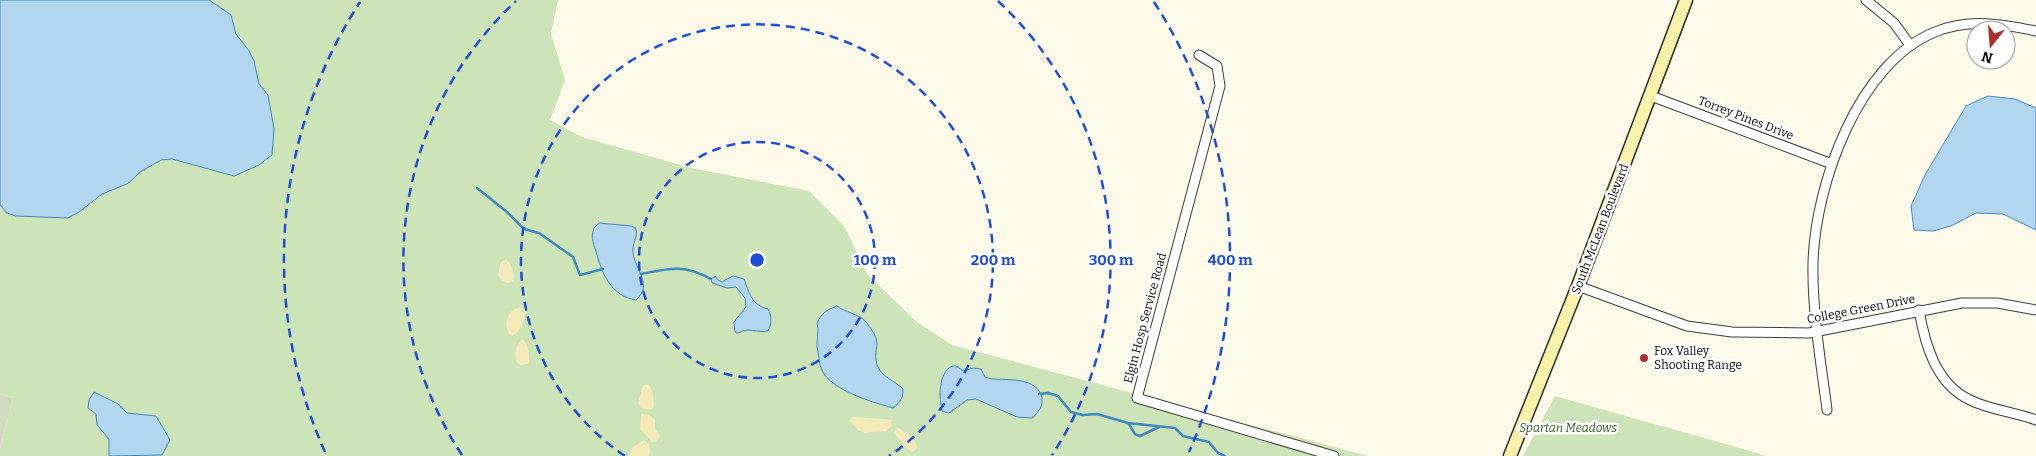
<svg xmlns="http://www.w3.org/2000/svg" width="2036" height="456" viewBox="0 0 2036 456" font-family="Bitter,serif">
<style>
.green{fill:#cce4b7}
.sand{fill:#f5eaba}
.cemetery{fill:#d1dcbe}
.water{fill:#b3d6f0;stroke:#4088c0}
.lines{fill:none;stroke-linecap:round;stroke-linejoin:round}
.stream{stroke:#4088c0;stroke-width:2.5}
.minor-casing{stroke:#3d3d3d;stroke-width:11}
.secondary-casing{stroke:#2c2c2c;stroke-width:15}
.minor{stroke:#fff;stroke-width:9}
.secondary{stroke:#f8f2aa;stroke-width:12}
.ring{fill:none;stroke:#1d4ed8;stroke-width:2.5;stroke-dasharray:9 6}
.poi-dot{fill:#ad3030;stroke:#fff;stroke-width:2}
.labels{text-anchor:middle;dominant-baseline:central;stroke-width:5;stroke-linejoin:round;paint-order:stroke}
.street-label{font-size:12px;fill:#0a0a0a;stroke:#fff}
.poi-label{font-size:12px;fill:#0a0a0a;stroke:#fff;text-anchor:start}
.park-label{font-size:12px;font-style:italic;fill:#2b5b21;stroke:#fff}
.centre{fill:#1d4ed8;stroke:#fff;stroke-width:2.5}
.ring-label{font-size:15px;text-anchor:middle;font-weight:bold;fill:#1d4ed8;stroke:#fff;stroke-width:5;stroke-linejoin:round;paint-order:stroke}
</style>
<rect width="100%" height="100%" fill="#fdfaea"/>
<g class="green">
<path d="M0,0H558L551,34L565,80L550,120L582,137L691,168L809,191L844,226L868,275L918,323L952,345L1368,456H0V448L13,398L0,394Z"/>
<path d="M1555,396L1750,451L1766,456H1523Z"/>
</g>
<g class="sand">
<path d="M506,259C512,264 515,274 513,281L507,283L500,279L498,275L501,262Z"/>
<path d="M519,307L524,309C526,319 520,334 511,336C502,326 506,311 519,307Z"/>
<path d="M523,339C528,345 531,357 528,364L521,365L517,363C513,356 516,342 523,339Z"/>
<path d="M645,384L649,385L653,393L654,407L650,410L641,408L638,403L643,386Z"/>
<path d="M641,414L649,415L655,420V428L660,436L657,442H652L640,429Z"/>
<path d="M852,417L886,419L891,420L892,426L886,431L865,433L858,430L849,420Z"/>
<path d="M897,427L914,438L917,447L915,451L911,452L894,433Z"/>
<path d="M644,440C650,443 651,450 649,456H629L633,447Z"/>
</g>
<path class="cemetery" d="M0,394L13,398L0,448Z"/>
<g class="water">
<path d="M0,0H209L231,15L236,34L249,51L254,61L259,84L268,95L274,129L272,155L259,165L234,176L172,159L161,160L140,172L129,183L102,194L79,212L68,218L16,216L7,213L0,205Z"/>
<path d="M1988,96L2015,99L2036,108V230L2003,214L1976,213L1951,226L1933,231L1914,230L1911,206L1925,175L1966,106Z"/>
<path d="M599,223L632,226L636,229C638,237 632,244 633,252C634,269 654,284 636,300C612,296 603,276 597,255C594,245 590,238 594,228Z"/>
<path d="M715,276L718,280L722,282L733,276L744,279C749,292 752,306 768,309C772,318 772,322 768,331C757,333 748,327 738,333L735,332L734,322L746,307L745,298L736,287L727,288L712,283L711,279Z"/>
<path d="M837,306C844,312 859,314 865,321C868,324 874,333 876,338C879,349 872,356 879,369C884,378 895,381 903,389C903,398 901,402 893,408C872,402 825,389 820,365C819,359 818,352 817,346C817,338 819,330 817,323C822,313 826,310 837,306Z"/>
<path d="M952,366H956L964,371L973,368L981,369L985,377L991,379C1007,380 1038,377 1042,398C1043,407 1038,412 1032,418L1017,417L976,399L967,400L949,413L942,411C939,398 938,373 952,366Z"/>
<path d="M94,392L118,404L127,413L156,416L170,440L162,455L109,456V439L97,425L96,414L88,408L89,400Z"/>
</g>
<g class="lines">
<g class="stream">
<path d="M477,188L507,212L524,229L539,233L573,257L580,275L603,269"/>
<path d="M641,274C670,268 684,264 711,279"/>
<path d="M1039,394L1048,393L1058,396L1071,412L1083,415L1097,414L1128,423L1175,428L1183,436L1209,442L1218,453L1225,456"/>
<path d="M1129,424L1135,434L1140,436L1159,427"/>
</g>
<defs>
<g id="minor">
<path d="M1866,0L1894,23L1910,45"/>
<path d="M1199,55L1217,66L1220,86L1137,398L1334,456"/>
<path d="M1651,96L1832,164"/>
<path d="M1578,286L1687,326L1732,332L1809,333L1962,303H1997L2036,310"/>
<path d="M1919,310C1925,345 1936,384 1970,400C1990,410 2015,412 2036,420"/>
<path d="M1827,410C1821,362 1812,312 1813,263C1815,185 1858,63 1935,32C1969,18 2002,24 2036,31"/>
</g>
<path id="secondary" d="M1510,456L1578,286L1686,0"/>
</defs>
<use href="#minor" class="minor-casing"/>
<use href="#secondary" class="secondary-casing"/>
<use href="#minor" class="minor"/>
<use href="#secondary" class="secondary"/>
</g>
<g class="ring">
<circle cx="757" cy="260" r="118"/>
<path d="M625 456A236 236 0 1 1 889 456"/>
<path d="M462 455A354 354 0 0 1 516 1M998 1A354 354 0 0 1 1052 455"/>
<path d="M325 452A473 473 0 0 1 360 2M1154 2A473 473 0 0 1 1189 452"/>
</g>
<circle class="poi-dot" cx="1644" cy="358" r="5"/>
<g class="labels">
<g class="street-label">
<text transform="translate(1746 118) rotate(21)">Torrey Pines Drive</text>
<text transform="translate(1600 229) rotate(-69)">South McLean Boulevard</text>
<text transform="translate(1861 309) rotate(-11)">College Green Drive</text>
<text transform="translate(1145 318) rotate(-75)">Elgin Hosp Service Road</text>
</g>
<g class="poi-label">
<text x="1654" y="351">Fox Valley<tspan x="1654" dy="14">Shooting Range</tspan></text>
</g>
<g class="park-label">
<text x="1568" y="428">Spartan Meadows</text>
</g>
</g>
<circle cx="757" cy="260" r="8" class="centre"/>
<g class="ring-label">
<text x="875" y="265">100 m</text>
<text x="993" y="265">200 m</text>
<text x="1111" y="265">300 m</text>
<text x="1230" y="265">400 m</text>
</g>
<g transform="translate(1991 45) rotate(197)"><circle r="24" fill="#ffffff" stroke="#9d9d9d"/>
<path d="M0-4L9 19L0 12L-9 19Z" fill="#ad3030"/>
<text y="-8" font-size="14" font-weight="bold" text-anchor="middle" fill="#0a0a0a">N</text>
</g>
</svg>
